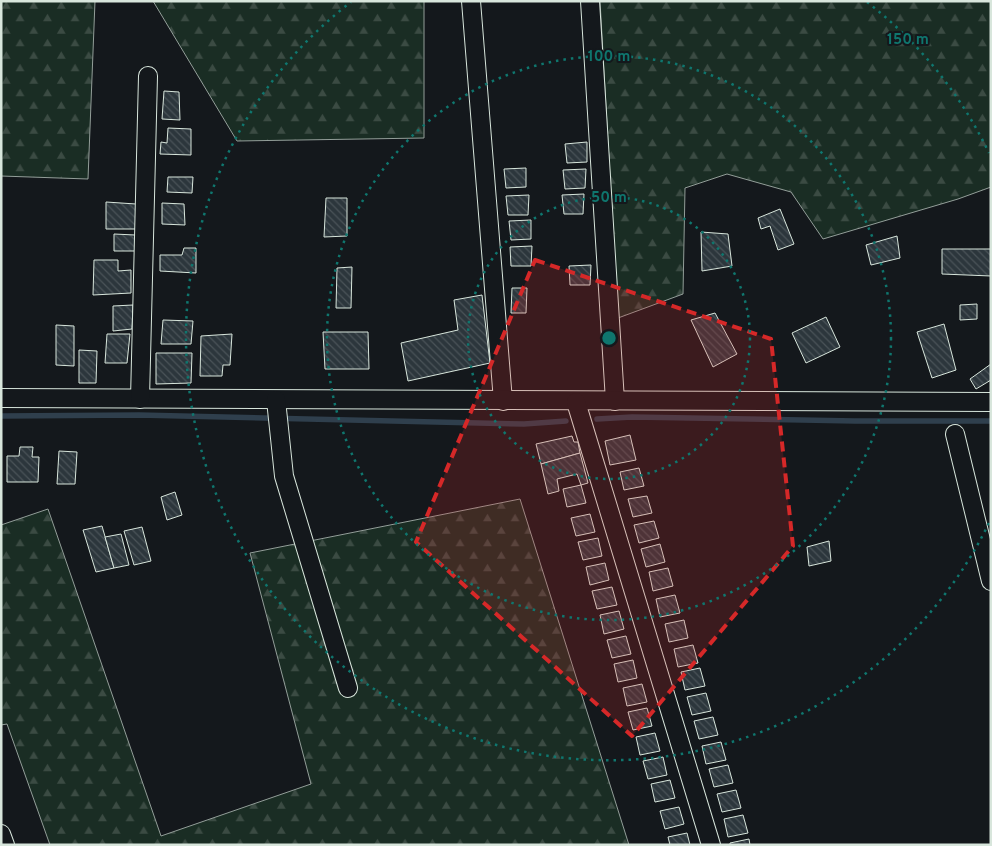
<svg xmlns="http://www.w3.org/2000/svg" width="992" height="846" viewBox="0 0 992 846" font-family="Overpass,sans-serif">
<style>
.forest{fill:url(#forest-firs);stroke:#939e99}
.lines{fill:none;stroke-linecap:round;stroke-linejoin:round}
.stream{stroke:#2f3f4d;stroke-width:5.5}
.building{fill:url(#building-back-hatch);stroke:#d8e6dc}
.minor-casing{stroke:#d8e6dc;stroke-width:20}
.minor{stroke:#14181c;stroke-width:18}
.marked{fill:#d62828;fill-opacity:0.2;stroke:#d62828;stroke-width:4;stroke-dasharray:10 6;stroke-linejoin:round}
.ring{fill:none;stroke:#0f766e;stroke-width:2.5;stroke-dasharray:2.5 5}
.centre{fill:#0f766e;stroke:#14181c;stroke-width:2.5}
.ring-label{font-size:15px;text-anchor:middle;font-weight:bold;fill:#0f766e;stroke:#14181c;stroke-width:4;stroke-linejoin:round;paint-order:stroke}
</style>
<defs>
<pattern id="forest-firs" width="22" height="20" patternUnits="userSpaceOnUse" patternTransform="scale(1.25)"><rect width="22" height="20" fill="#1a2d24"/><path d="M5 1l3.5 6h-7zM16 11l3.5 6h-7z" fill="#3b4b43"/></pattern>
<pattern id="building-back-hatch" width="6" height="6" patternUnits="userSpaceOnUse" patternTransform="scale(1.25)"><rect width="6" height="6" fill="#2c363c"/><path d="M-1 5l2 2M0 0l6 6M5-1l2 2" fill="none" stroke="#4a5358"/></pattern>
</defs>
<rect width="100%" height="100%" fill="#14181c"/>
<g class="forest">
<path d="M1,1H95L88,179L1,176Z"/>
<path d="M153,1H424V138L237,141Z"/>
<path d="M600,1H991V187L958,199L823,239L791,192L727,174L685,188L683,294L618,318Z"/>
<path d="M520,499L629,845H50L7,724L1,725V525L48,509L161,836L311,784L250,553Z"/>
</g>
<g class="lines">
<g class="stream">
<path d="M1,416L139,415L524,424L566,421"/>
<path d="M597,419L632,417L855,421H991"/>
</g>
</g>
<g class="building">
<path d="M164,91L179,92L180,120L162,119Z"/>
<path d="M168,128L191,129V155L160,154L161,142L167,143Z"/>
<path d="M587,142V162L567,163L565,144Z"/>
<path d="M526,168V187L506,188L504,169Z"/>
<path d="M586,169L585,188L565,189L563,170Z"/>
<path d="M168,177H193L192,193L167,192Z"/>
<path d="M584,194L583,214H564L562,195Z"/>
<path d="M529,195L528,215H508L506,196Z"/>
<path d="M326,198H347V236L324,237Z"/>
<path d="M106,202L136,204V229H106Z"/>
<path d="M162,203L184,204L185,225L162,224Z"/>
<path d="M780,209L794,244L778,250L770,226L761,229L758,218Z"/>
<path d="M531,220V239L511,240L509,221Z"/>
<path d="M701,232L728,234L732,266L702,271Z"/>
<path d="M114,234L135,235V251H114Z"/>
<path d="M897,236L900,258L871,265L866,245Z"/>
<path d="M532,246L531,266H511L510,247Z"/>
<path d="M184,248H196V273L160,271V255H182Z"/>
<path d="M942,249H991V276L942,274Z"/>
<path d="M94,260H118V271L131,270V293L93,295Z"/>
<path d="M591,265L590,285H570L569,266Z"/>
<path d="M352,267L351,308H336L337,268Z"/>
<path d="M512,288H527L526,313H511Z"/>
<path d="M482,295L490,363L408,381L401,343L458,330L454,300Z"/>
<path d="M977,304V319L960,320V305Z"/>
<path d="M133,305L132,329L113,331V306Z"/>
<path d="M715,313L737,354L713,367L691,320Z"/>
<path d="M826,317L840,347L806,363L792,333Z"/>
<path d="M163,320L193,321L191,344H161Z"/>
<path d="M944,324L956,370L932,378L917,332Z"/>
<path d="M56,325L74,326V366L56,365Z"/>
<path d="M323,332H368L369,369H325Z"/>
<path d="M107,334H130L127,363H105Z"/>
<path d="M232,334L230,365H223L222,376H200L201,336Z"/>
<path d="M79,350L97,351L96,383H79Z"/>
<path d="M156,353H192L191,383L156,384Z"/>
<path d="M991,364V380L976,389L970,379Z"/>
<path d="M630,435L636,460L610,465L605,441Z"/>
<path d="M572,436L574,442H578L580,453L541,464L536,444Z"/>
<path d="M20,447H33L32,457H39L38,482H7V456H19Z"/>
<path d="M59,451L77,452L75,484H57Z"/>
<path d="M580,453L588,483L581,485L577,474L557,479L559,491L548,494L541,464Z"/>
<path d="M639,468L644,486L624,490L620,472Z"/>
<path d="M581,485L586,503L567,507L563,489Z"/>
<path d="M175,492L182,515L167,520L161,497Z"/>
<path d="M647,496L652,513L633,517L628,499Z"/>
<path d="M590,514L595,532L576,536L571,518Z"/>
<path d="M654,521L659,538L639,543L634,525Z"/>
<path d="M102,526L114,568L96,572L83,530Z"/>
<path d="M142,527L151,561L134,565L124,531Z"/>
<path d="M121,534L129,565L114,568L105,537Z"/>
<path d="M598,538L602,556L583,560L578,542Z"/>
<path d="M829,541L831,561L809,566L807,547Z"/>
<path d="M660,544L665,562L646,567L641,549Z"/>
<path d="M605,563L609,580L590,585L586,567Z"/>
<path d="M668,568L673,586L653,591L649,572Z"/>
<path d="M612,587L617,605L597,609L592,591Z"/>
<path d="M675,595L680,613L660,617L656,599Z"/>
<path d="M619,611L624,629L604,634L600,615Z"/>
<path d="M684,620L688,638L669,642L665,624Z"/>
<path d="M626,636L631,654L612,658L607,640Z"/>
<path d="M693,645L698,663L678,667L674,649Z"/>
<path d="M633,660L637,678L618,682L614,664Z"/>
<path d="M700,668L705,686L685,690L681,672Z"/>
<path d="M642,684L647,702L627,706L623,688Z"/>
<path d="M706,693L711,711L692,715L687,697Z"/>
<path d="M647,708L652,726L633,730L628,712Z"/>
<path d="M713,717L718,735L699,739L694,721Z"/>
<path d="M655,733L660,751L640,755L636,737Z"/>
<path d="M721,742L726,760L706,764L702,746Z"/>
<path d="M663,757L667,775L648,779L643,761Z"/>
<path d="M728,765L733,783L714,787L709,769Z"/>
<path d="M670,780L675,798L655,802L651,784Z"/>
<path d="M736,790L741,808L722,812L717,794Z"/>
<path d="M679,807L684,824L665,829L660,811Z"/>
<path d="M743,815L748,833L728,837L724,819Z"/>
<path d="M687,833L690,845H670L668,837Z"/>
<path d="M749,839L750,845H730V843Z"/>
</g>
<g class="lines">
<defs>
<g id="minor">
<path d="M471,1L503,401"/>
<path d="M590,1L615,401"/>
<path d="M1,398L991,402"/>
<path d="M140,399L148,76"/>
<path d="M276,400L284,476L348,688"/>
<path d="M576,402L711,845"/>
<path d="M955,434L991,581"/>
<path d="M1,834L5,845"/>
</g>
</defs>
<use href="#minor" class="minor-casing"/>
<use href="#minor" class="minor"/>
</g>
<path class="marked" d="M535,260L771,339L793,546L632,736L416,542Z"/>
<g class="ring">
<circle cx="609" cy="338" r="141"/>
<circle cx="609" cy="338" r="282"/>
<path d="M989 523A423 423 0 1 1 351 2M867 2A423 423 0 0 1 989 153"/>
</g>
<circle cx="609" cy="338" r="8" class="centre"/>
<g class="ring-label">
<text x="908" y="44">150 m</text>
<text x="609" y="61">100 m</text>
<text x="609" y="202">50 m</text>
</g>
<rect width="992" height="846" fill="none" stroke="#d8e6dc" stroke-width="5"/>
</svg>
